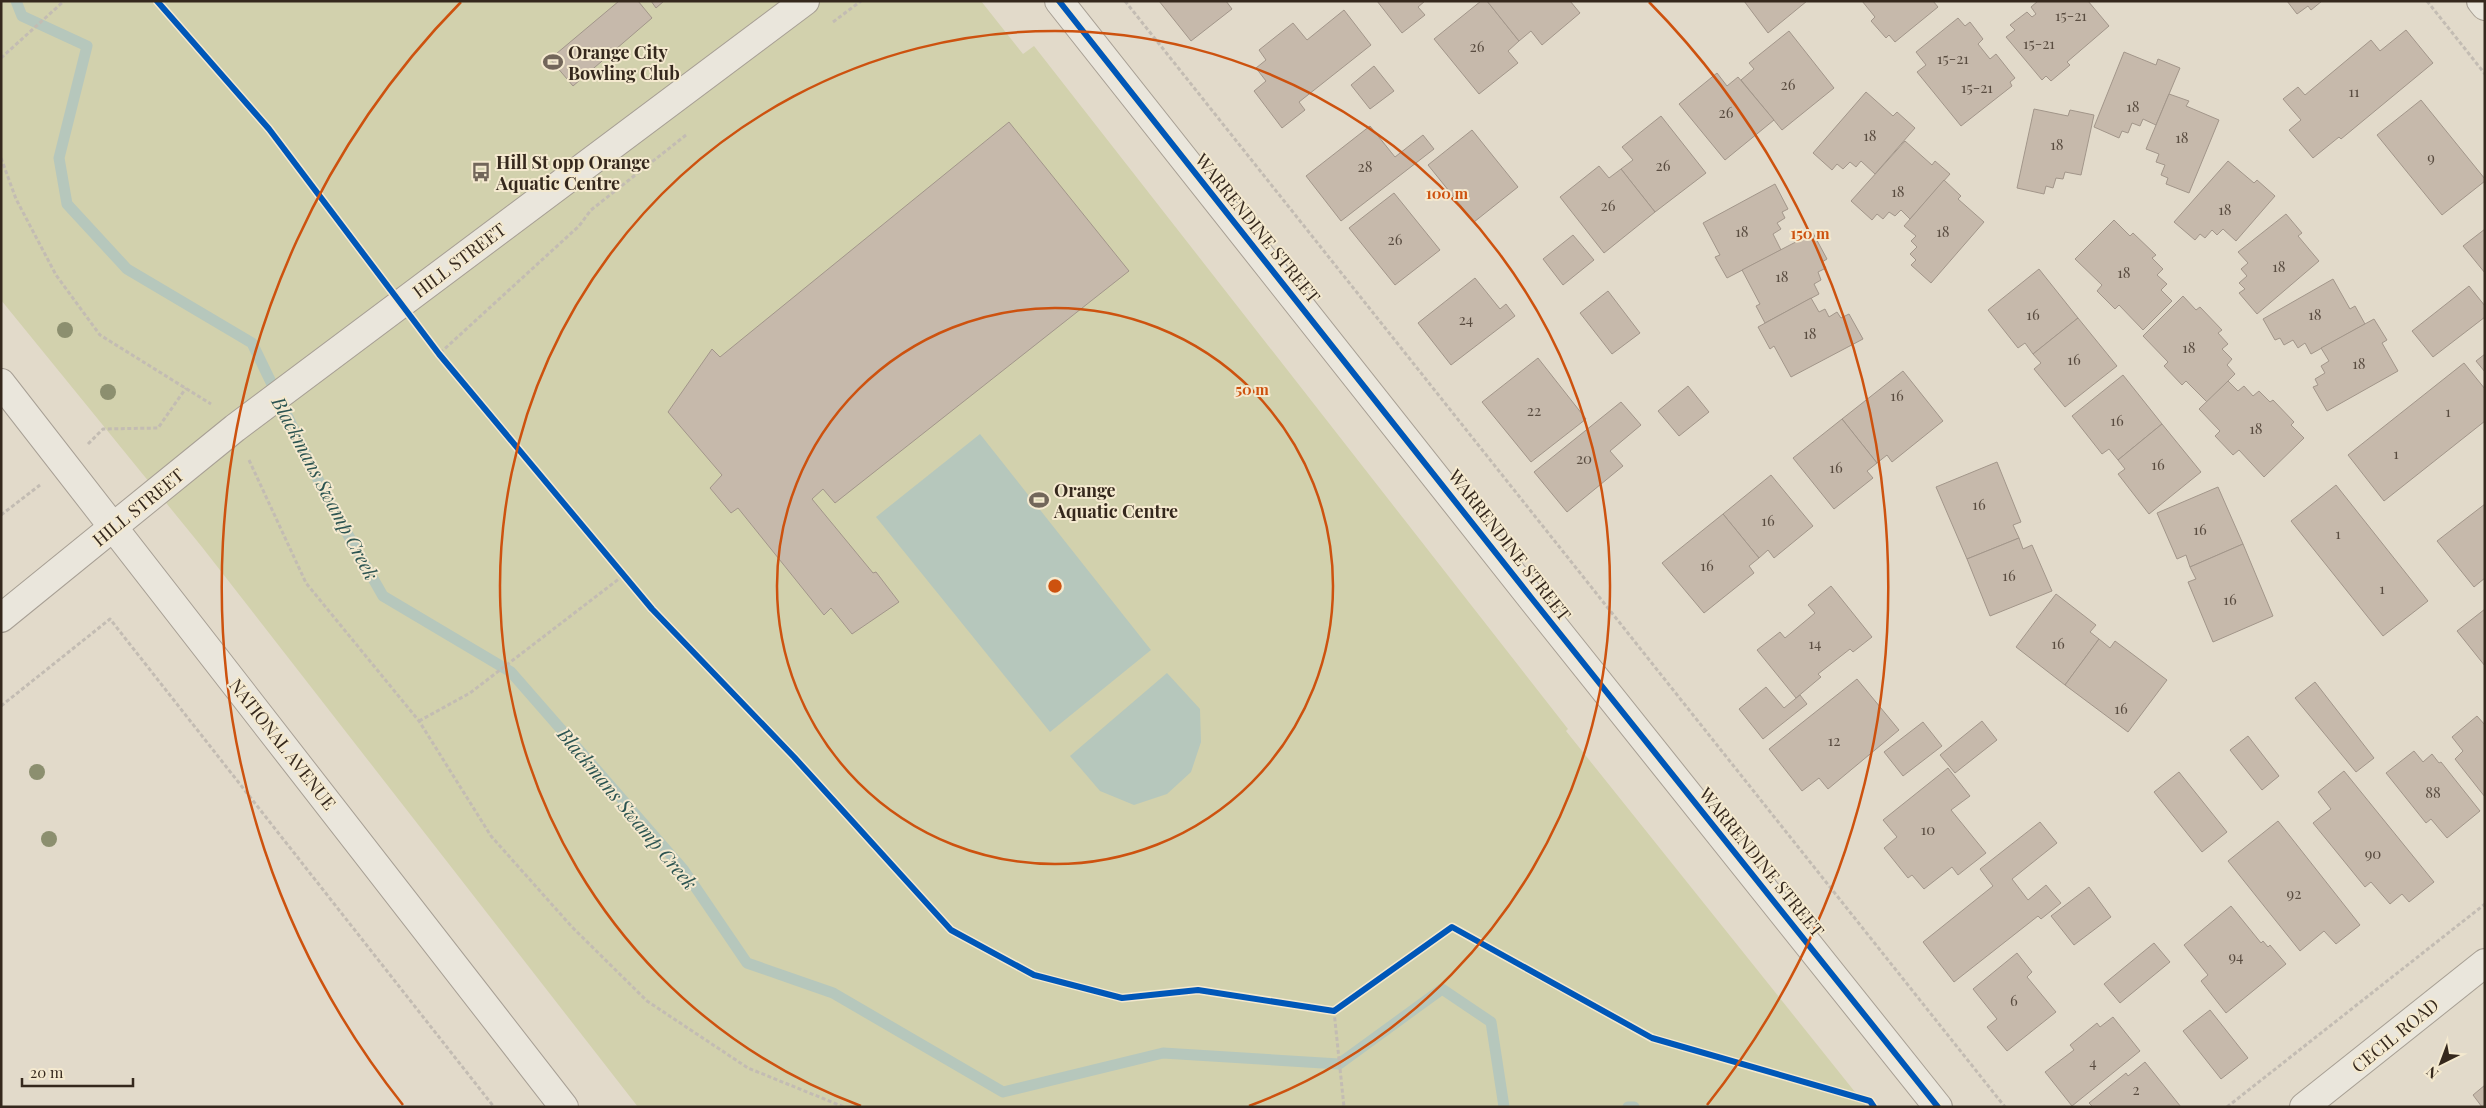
<svg xmlns="http://www.w3.org/2000/svg" width="2486" height="1108" viewBox="0 0 2486 1108" font-family="'Playfair Display',serif">
<style>
.green{fill:#d2d1ad}
.water{fill:#b6c7bc}
.lines{fill:none;stroke-linecap:round;stroke-linejoin:round}
.stream{stroke:#b6c7bc;stroke-width:11}
.building{fill:#c6b9ab;stroke:#a2968a}
.minor-casing{stroke:#a79f94;stroke-width:30}
.tertiary-casing{stroke:#a79f94;stroke-width:30}
.path{stroke:#c3bcb3;stroke-width:3;stroke-dasharray:4 2.5;stroke-linecap:butt}
.minor{stroke:#eae6dc;stroke-width:28}
.tertiary{stroke:#eae6dc;stroke-width:28}
.cycleway-casing{stroke:#f4e9cf;stroke-width:9}
.cycleway{stroke:#0057b8;stroke-width:6}
.tree{fill:#8c8f6f}
.ring{fill:none;stroke:#cd520f;stroke-width:2.5}
.labels{text-anchor:middle;dominant-baseline:central;stroke-width:4;stroke-linejoin:round;paint-order:stroke}
.number-label{font-size:15px;fill:#594c40}
.poi-label{font-size:18px;font-weight:bold;fill:#35281d;stroke:#f4e9cf;text-anchor:start}
.street-label{font-size:18px;fill:#35281d;stroke:#f4e9cf}
.water-label{font-size:19px;font-style:italic;fill:#2c5451;stroke:#f4e9cf}
.centre{fill:#cd520f;stroke:#f4e9cf;stroke-width:2.5}
.ring-label{font-size:15px;text-anchor:middle;font-weight:bold;fill:#cd520f;stroke:#f4e9cf;stroke-width:4;stroke-linejoin:round;paint-order:stroke}
</style>
<rect width="100%" height="100%" fill="#e2daca"/>
<path class="green" d="M1,1H981L1023,54L1034,46L1568,729L1566,731L1867,1107H638L202,547L1,300Z"/>
<g class="water">
<path d="M980,434L1151,650L1050,732L876,517Z"/>
<path d="M1167,673L1200,709L1201,742L1191,772L1167,794L1134,805L1100,791L1070,756Z"/>
</g>
<g class="lines">
<g class="stream">
<path d="M16,1L22,16L87,46L59,158L67,204L127,269L252,343L327,498L383,596L511,672L683,869L747,963L833,993L1003,1092L1163,1053L1339,1064L1442,989L1491,1022L1504,1107"/>
<path d="M1628,1107H1634"/>
</g>
</g>
<g class="building">
<path d="M619,1H638L652,18L573,86L550,59Z"/>
<path d="M651,1H664L656,8Z"/>
<path d="M1159,1H1226L1232,9L1191,41Z"/>
<path d="M1377,1H1425L1418,7L1425,15L1402,33Z"/>
<path d="M1481,1H1487L1519,41L1508,51L1518,63L1479,94L1434,39Z"/>
<path d="M1487,1H1570L1580,13L1542,45L1531,31L1519,41Z"/>
<path d="M1744,1H1807L1768,33Z"/>
<path d="M1862,1H1933L1938,7L1895,42L1889,35L1886,38L1871,21L1875,17Z"/>
<path d="M2038,1H2088L2109,26L2067,62L2070,65L2051,81L2046,76L2042,80L2006,37L2015,30L2010,25L2027,12L2032,17L2036,14L2031,7Z"/>
<path d="M2287,1H2322L2311,10L2308,6L2297,14Z"/>
<path d="M1344,10L1371,45L1299,102L1305,110L1282,128L1254,91L1266,81L1256,68L1266,60L1259,50L1293,23L1307,40Z"/>
<path d="M1958,18L1965,26L1970,22L1983,39L1978,44L1990,59L1996,54L2015,78L2010,82L2012,86L1961,126L1917,72L1926,65L1916,52Z"/>
<path d="M2406,30L2433,63L2341,139L2339,137L2313,158L2289,130L2301,120L2283,99L2298,87L2305,95L2371,40L2380,51Z"/>
<path d="M1789,31L1834,88L1782,130L1741,80L1754,69L1749,63Z"/>
<path d="M2124,52L2156,65L2158,59L2180,68L2156,125L2143,119L2140,126L2132,123L2128,133L2122,131L2119,138L2094,127Z"/>
<path d="M1374,66L1394,91L1370,109L1351,85Z"/>
<path d="M1717,73L1727,86L1738,77L1774,120L1725,160L1679,104Z"/>
<path d="M1866,92L1893,116L1897,112L1915,128L1875,174L1861,161L1856,167L1850,162L1843,169L1837,164L1832,170L1813,153Z"/>
<path d="M2169,94L2189,101L2186,106L2219,120L2189,193L2166,184L2168,178L2161,175L2165,165L2156,162L2159,154L2146,149Z"/>
<path d="M2421,100L2485,179V181L2442,215L2377,135Z"/>
<path d="M2034,109L2068,116L2070,110L2094,115L2081,175L2065,172L2063,179L2056,178L2053,188L2046,186L2044,194L2017,188Z"/>
<path d="M1661,116L1706,173L1655,212L1621,169L1633,160L1622,147Z"/>
<path d="M1009,122L1129,271L835,503L823,489L812,499L873,573L876,572L899,602L852,634L831,608L824,615L738,508L731,513L710,488L722,475L668,412L712,349L720,357Z"/>
<path d="M1370,126L1395,157L1423,135L1434,149L1341,221L1306,176Z"/>
<path d="M1472,130L1518,187L1474,222L1428,165Z"/>
<path d="M1905,141L1932,165L1935,161L1950,174L1910,219L1901,210L1895,216L1889,212L1883,219L1877,214L1872,220L1851,201Z"/>
<path d="M2228,161L2254,183L2257,180L2275,196L2236,241L2223,229L2217,235L2212,230L2205,238L2200,234L2195,240L2174,222Z"/>
<path d="M1599,166L1609,178L1621,169L1655,212L1604,253L1560,197Z"/>
<path d="M1944,180L1961,196L1958,199L1984,222L1931,283L1911,265L1916,260L1910,254L1917,247L1911,241L1916,236L1904,226Z"/>
<path d="M1775,184L1788,209L1782,212L1785,218L1777,223L1781,229L1773,234L1781,250L1727,278L1715,257L1720,255L1703,223Z"/>
<path d="M1394,193L1440,250L1395,285L1349,228Z"/>
<path d="M2286,214L2302,233L2298,236L2319,261L2257,314L2239,293L2245,289L2239,283L2247,276L2241,269L2248,263L2238,252Z"/>
<path d="M2114,220L2130,236L2133,233L2156,255L2152,258L2163,269L2157,275L2167,284L2161,290L2172,301L2143,330L2119,305L2115,309L2097,291L2102,285L2075,259Z"/>
<path d="M2485,229V273L2463,246Z"/>
<path d="M1813,233L1827,259L1822,262L1826,268L1818,272L1821,280L1814,284L1819,294L1765,323L1756,306L1760,304L1742,270Z"/>
<path d="M1573,235L1594,260L1563,285L1543,259Z"/>
<path d="M2039,269L2078,318L2033,354L2025,343L2018,348L1988,310Z"/>
<path d="M1475,278L1500,309L1506,304L1515,316L1451,365L1418,323Z"/>
<path d="M2333,279L2350,309L2355,306L2365,324L2311,354L2305,343L2298,348L2293,340L2284,345L2280,338L2275,340L2263,319Z"/>
<path d="M2469,286L2485,306V317L2433,357L2412,331Z"/>
<path d="M1608,291L1640,333L1612,354L1580,313Z"/>
<path d="M2183,296L2196,310L2200,307L2222,330L2218,333L2228,344L2222,349L2232,359L2227,365L2235,374L2207,402L2186,381L2182,385L2164,366L2168,362L2143,336Z"/>
<path d="M1811,298L1819,312L1825,309L1829,317L1837,312L1841,318L1849,314L1863,339L1791,377L1774,346L1770,349L1758,327Z"/>
<path d="M2078,318L2117,366L2065,407L2034,369L2041,363L2033,354Z"/>
<path d="M2374,319L2387,340L2382,343L2398,371L2327,411L2313,387L2318,385L2315,379L2325,373L2321,366L2329,361L2321,348Z"/>
<path d="M2485,354V372L2476,361Z"/>
<path d="M1538,358L1586,419L1531,462L1482,402Z"/>
<path d="M2464,363L2485,389V421L2384,501L2348,455Z"/>
<path d="M1903,371L1943,421L1892,462L1887,455L1877,463L1842,419Z"/>
<path d="M2123,375L2162,424L2118,460L2109,449L2102,454L2072,416Z"/>
<path d="M2228,381L2238,391L2244,386L2253,396L2259,391L2270,402L2273,400L2294,422L2291,425L2304,438L2264,477L2239,450L2233,455L2215,436L2220,431L2199,409Z"/>
<path d="M1688,386L1709,412L1679,436L1658,411Z"/>
<path d="M1621,402L1641,425L1610,451L1623,466L1567,512L1534,472Z"/>
<path d="M1842,419L1877,463L1867,471L1873,478L1834,509L1793,458Z"/>
<path d="M2162,424L2201,472L2149,514L2118,474L2125,469L2118,460Z"/>
<path d="M1997,462L2021,522L2013,525L2019,538L1967,559L1936,487Z"/>
<path d="M1771,475L1813,526L1774,558L1768,550L1759,558L1723,514Z"/>
<path d="M2336,485L2428,601L2383,636L2291,521Z"/>
<path d="M2218,487L2243,544L2190,567L2186,555L2177,559L2157,513Z"/>
<path d="M2485,504V578L2474,587L2437,541Z"/>
<path d="M1723,514L1759,558L1749,566L1754,573L1704,613L1662,563Z"/>
<path d="M2019,538L2023,549L2032,545L2052,591L1990,616L1967,559Z"/>
<path d="M2243,544L2273,616L2213,642L2188,582L2196,579L2190,567Z"/>
<path d="M1831,586L1872,637L1853,652L1850,649L1818,674L1821,677L1796,698L1757,650L1780,632L1785,638L1815,613L1808,605Z"/>
<path d="M2056,594L2096,625L2090,632L2099,639L2065,685L2016,647Z"/>
<path d="M2485,609V666L2457,631Z"/>
<path d="M2099,639L2110,648L2115,641L2167,680L2128,732L2065,685Z"/>
<path d="M1857,679L1899,730L1828,789L1819,778L1802,791L1769,749Z"/>
<path d="M2315,682L2374,758L2356,772L2295,698Z"/>
<path d="M1766,687L1784,708L1800,695L1807,704L1763,739L1739,709Z"/>
<path d="M2477,716L2485,725V797L2455,759L2463,751L2452,737Z"/>
<path d="M1982,721L1997,740L1955,773L1940,755Z"/>
<path d="M1923,722L1942,746L1903,776L1884,752Z"/>
<path d="M2248,736L2279,776L2262,790L2230,750Z"/>
<path d="M2414,751L2423,762L2432,754L2439,763L2441,762L2480,811L2447,838L2431,819L2426,823L2386,773Z"/>
<path d="M1948,768L1970,796L1951,810L1986,853L1958,875L1952,867L1924,889L1912,875L1908,878L1884,848L1897,837L1883,820Z"/>
<path d="M2344,771L2434,882L2409,902L2402,894L2390,904L2371,882L2365,887L2313,823L2331,809L2318,792Z"/>
<path d="M2179,772L2227,832L2202,852L2154,792Z"/>
<path d="M2278,821L2360,925L2336,944L2324,931L2300,951L2228,861Z"/>
<path d="M2040,822L2057,843L2012,879L2028,900L2046,885L2061,903L2041,919L2038,916L1954,982L1923,942L1993,886L1980,869Z"/>
<path d="M2089,887L2111,917L2074,945L2051,916Z"/>
<path d="M2231,906L2261,943L2263,941L2268,947L2270,945L2286,964L2226,1013L2201,981L2208,975L2184,945Z"/>
<path d="M2154,943L2170,962L2120,1003L2104,984Z"/>
<path d="M2017,953L2032,972L2027,977L2056,1012L2007,1051L1987,1027L1997,1019L1973,989Z"/>
<path d="M2210,1010L2248,1058L2221,1079L2183,1031Z"/>
<path d="M2113,1017L2140,1051L2072,1106L2045,1072L2074,1050L2070,1045L2097,1023L2100,1027Z"/>
<path d="M2145,1062L2181,1107H2093L2089,1103L2126,1073L2128,1076Z"/>
<path d="M2485,1085V1107H2482L2473,1095Z"/>
</g>
<g class="lines">
<defs>
<g id="minor">
<path d="M1059,1L1533,600L1938,1107"/>
<path d="M2481,1L2485,6"/>
<path d="M1,383L564,1107"/>
<path d="M2304,1107L2485,963"/>
</g>
<path id="tertiary" d="M1,618L235,428L805,1"/>
</defs>
<use href="#minor" class="minor-casing"/>
<use href="#tertiary" class="tertiary-casing"/>
<g class="path">
<path d="M1125,1L2005,1107"/>
<path d="M2427,1L2485,74"/>
<path d="M833,22L861,1"/>
<path d="M1,58L64,1"/>
<path d="M686,135L591,210L579,226L439,354L652,609L794,757L951,930L1034,975L1122,998L1198,990L1334,1011L1452,927L1652,1038L1870,1101L1874,1107"/>
<path d="M1,158L16,199L56,275L100,335L211,404"/>
<path d="M88,444L103,429L158,428L186,388"/>
<path d="M249,460L306,583L419,721L491,836L572,927L647,1001L748,1068L844,1107"/>
<path d="M1,515L40,485"/>
<path d="M1,706L110,619L494,1107"/>
<path d="M419,721L470,693L624,575"/>
<path d="M1334,1011L1344,1107"/>
<path d="M2227,1107L2485,904"/>
</g>
<use href="#minor" class="minor"/>
<use href="#tertiary" class="tertiary"/>
<defs>
<g id="cycleway">
<path d="M157,1L269,129L439,354L652,609L794,757L951,930L1034,975L1122,998L1198,990L1334,1011L1452,927L1652,1038L1870,1101L1874,1107"/>
<path d="M1059,1L1533,600L1938,1107"/>
</g>
</defs>
<use href="#cycleway" class="cycleway-casing"/>
<use href="#cycleway" class="cycleway"/>
</g>
<g class="tree">
<circle cx="65" cy="330" r="8"/>
<circle cx="108" cy="392" r="8"/>
<circle cx="37" cy="772" r="8"/>
<circle cx="49" cy="839" r="8"/>
</g>
<g class="ring">
<circle cx="1055" cy="586" r="278"/>
<path d="M861 1106A555 555 0 1 1 1249 1106"/>
<path d="M403 1105A833 833 0 0 1 461 2M1649 2A833 833 0 0 1 1707 1105"/>
</g>
<defs>
<symbol id="stadium-bare" viewBox="-9 -9 18 18"><path d="M0-5a6.5 5 0 1 0 0 10a6.5 5 0 1 0 0-10ZM-3.5-1.8h7v3.6h-7Z" fill="#72665a" stroke="#f4e9cf" stroke-width="2.5" paint-order="stroke"/></symbol>
<symbol id="bus-bare" viewBox="-9 -9 18 18"><path d="M-5-6H5V4H4V6H2V4H-2V6H-4V4H-5ZM-3.5-4V0h7V-4ZM-3.5 1.2v1.5H-2V1.2ZM2 1.2v1.5H3.5V1.2Z" fill="#72665a" stroke="#f4e9cf" stroke-width="2.5" paint-order="stroke"/></symbol>
</defs>
<g fill-rule="evenodd">
<use href="#stadium-bare" x="539" y="48" width="28" height="28"/>
<use href="#bus-bare" x="467" y="158" width="28" height="28"/>
<use href="#stadium-bare" x="1025" y="486" width="28" height="28"/>
</g>
<g class="labels">
<g class="number-label">
<text x="2071" y="15">15-21</text>
<text x="2039" y="43">15-21</text>
<text x="1477" y="46">26</text>
<text x="1953" y="58">15-21</text>
<text x="1788" y="84">26</text>
<text x="1977" y="87">15-21</text>
<text x="2354" y="91">11</text>
<text x="2133" y="106">18</text>
<text x="1726" y="112">26</text>
<text x="1870" y="135">18</text>
<text x="2182" y="137">18</text>
<text x="2057" y="144">18</text>
<text x="2431" y="157">9</text>
<text x="1663" y="165">26</text>
<text x="1365" y="166">28</text>
<text x="1898" y="191">18</text>
<text x="1608" y="205">26</text>
<text x="2225" y="209">18</text>
<text x="1742" y="231">18</text>
<text x="1943" y="231">18</text>
<text x="1395" y="239">26</text>
<text x="2279" y="266">18</text>
<text x="2124" y="272">18</text>
<text x="1782" y="276">18</text>
<text x="2033" y="314">16</text>
<text x="2315" y="314">18</text>
<text x="1466" y="319">24</text>
<text x="1810" y="333">18</text>
<text x="2189" y="347">18</text>
<text x="2074" y="359">16</text>
<text x="2359" y="363">18</text>
<text x="1897" y="395">16</text>
<text x="1534" y="410">22</text>
<text x="2448" y="411">1</text>
<text x="2117" y="420">16</text>
<text x="2256" y="428">18</text>
<text x="2396" y="453">1</text>
<text x="1584" y="458">20</text>
<text x="2158" y="464">16</text>
<text x="1836" y="467">16</text>
<text x="1979" y="504">16</text>
<text x="1768" y="520">16</text>
<text x="2200" y="529">16</text>
<text x="2338" y="533">1</text>
<text x="1707" y="565">16</text>
<text x="2009" y="575">16</text>
<text x="2382" y="588">1</text>
<text x="2230" y="599">16</text>
<text x="1815" y="643">14</text>
<text x="2058" y="643">16</text>
<text x="2121" y="708">16</text>
<text x="1834" y="740">12</text>
<text x="2433" y="792">88</text>
<text x="1928" y="829">10</text>
<text x="2373" y="853">90</text>
<text x="2294" y="893">92</text>
<text x="2236" y="956">94</text>
<text x="2014" y="1000">6</text>
<text x="2093" y="1062">4</text>
<text x="2136" y="1089">2</text>
</g>
<g class="poi-label">
<text x="568" y="52">Orange City<tspan x="568" dy="21">Bowling Club</tspan></text>
<text x="496" y="162">Hill St opp Orange<tspan x="496" dy="21">Aquatic Centre</tspan></text>
<text x="1054" y="490">Orange<tspan x="1054" dy="21">Aquatic Centre</tspan></text>
</g>
<g class="street-label">
<text transform="translate(1258 228) rotate(51)">WARRENDINE STREET</text>
<text transform="translate(459 260) rotate(-37)">HILL STREET</text>
<text transform="translate(138 507) rotate(-39)">HILL STREET</text>
<text transform="translate(1510 545) rotate(52)">WARRENDINE STREET</text>
<text transform="translate(283 744) rotate(52)">NATIONAL AVENUE</text>
<text transform="translate(1762 862) rotate(51)">WARRENDINE STREET</text>
<text transform="translate(2395 1035) rotate(-39)">CECIL ROAD</text>
</g>
<g class="water-label">
<text transform="translate(326 488) rotate(62)">Blackmans Swamp Creek</text>
<text transform="translate(628 808) rotate(50)">Blackmans Swamp Creek</text>
</g>
</g>
<circle cx="1055" cy="586" r="8" class="centre"/>
<g class="ring-label">
<text x="1447" y="199">100 m</text>
<text x="1810" y="239">150 m</text>
<text x="1252" y="395">50 m</text>
</g>
<rect width="2486" height="1108" fill="none" stroke="#35281d" stroke-width="5"/>
<g transform="translate(2441 1063) rotate(222)" stroke="#f4e9cf" stroke-width="4" paint-order="stroke">
<path d="M0-4L9 19L0 12L-9 19Z" fill="#35281d"/>
<text y="-8" font-size="14" font-weight="bold" text-anchor="middle" fill="#35281d">N</text>
</g>
<path d="M22 1078v8h111v-8" fill="none" stroke="#35281d" stroke-width="2.5"/>
<text x="30" y="1078" font-size="15" fill="#35281d" stroke="#f4e9cf" stroke-width="4" paint-order="stroke">20 m</text>
</svg>
